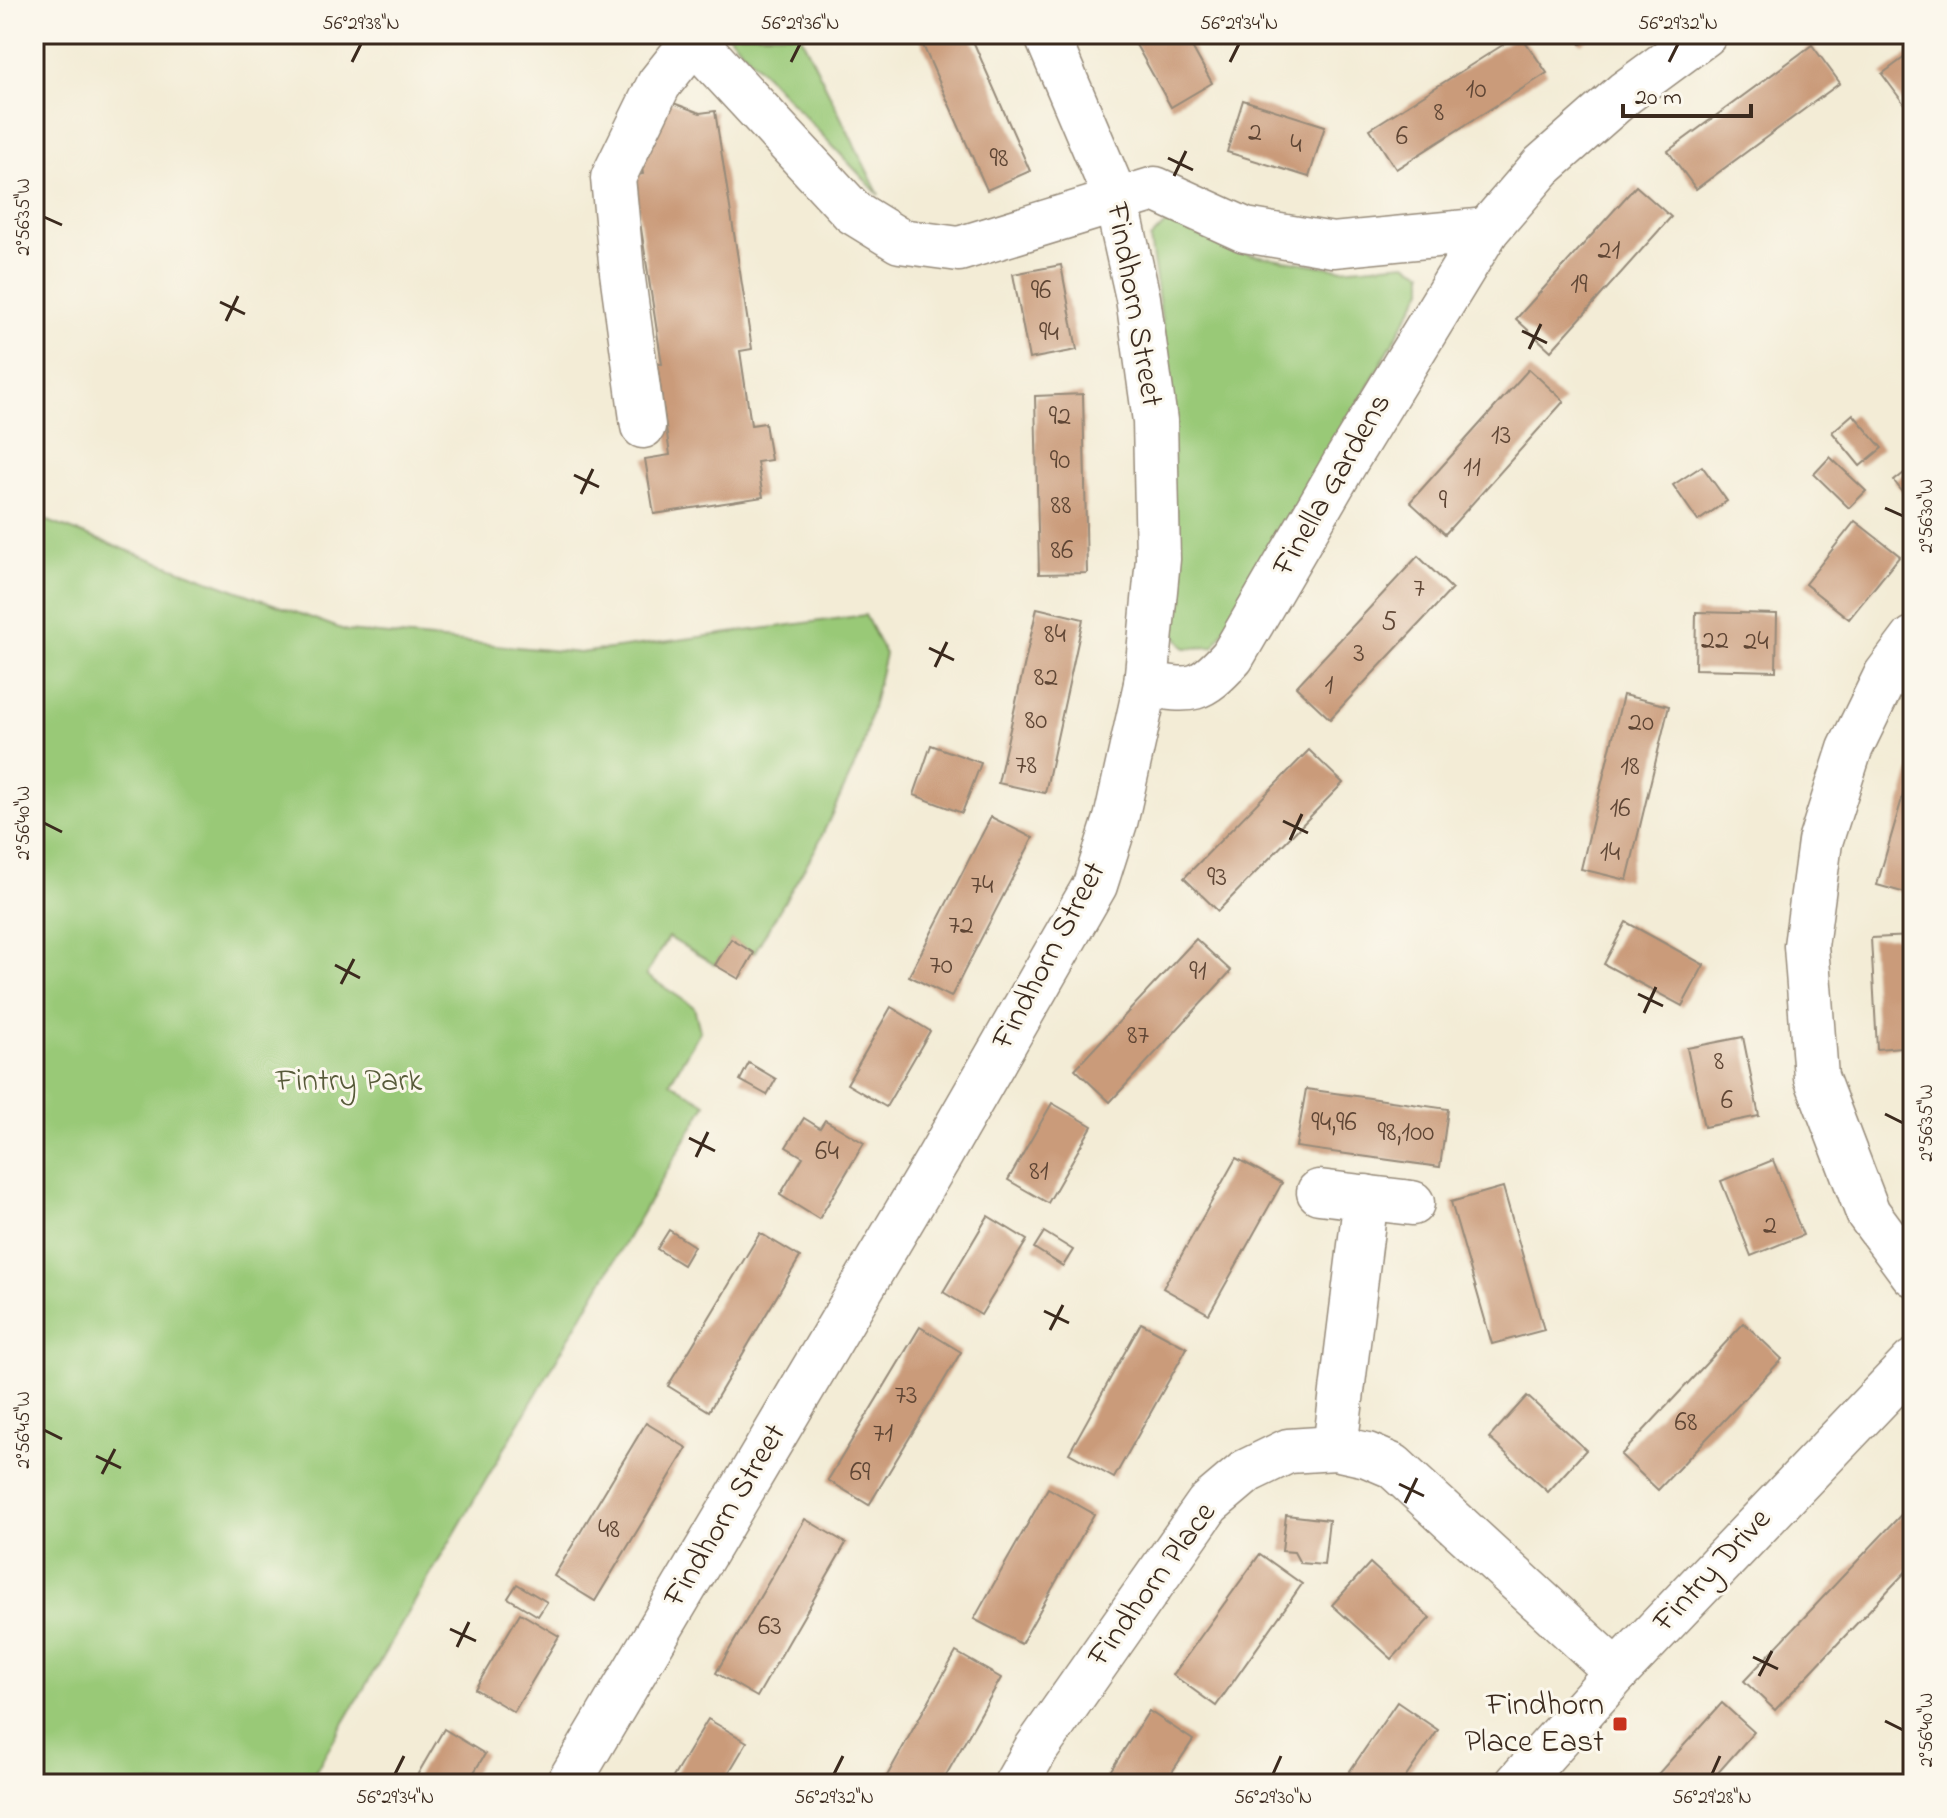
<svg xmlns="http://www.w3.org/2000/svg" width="1947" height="1818" viewBox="0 0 1947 1818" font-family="'Indie Flower',sans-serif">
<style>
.green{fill:#99c977;stroke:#6a7a4a;stroke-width:2}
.building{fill:#ca9b7a}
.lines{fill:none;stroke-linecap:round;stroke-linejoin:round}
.minor-casing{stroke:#978b7a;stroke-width:47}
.minor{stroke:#fff;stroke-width:44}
.ticks{fill:none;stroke:#3b2a1e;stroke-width:3}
.poi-dot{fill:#c8321e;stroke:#fbf7ec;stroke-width:3}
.labels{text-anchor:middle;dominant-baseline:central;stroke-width:6;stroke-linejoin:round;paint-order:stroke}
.number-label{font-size:28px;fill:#5f4635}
.street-label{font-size:32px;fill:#3b2a1e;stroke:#fbf7ec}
.park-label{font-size:32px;fill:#575a39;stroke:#fbf7ec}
.poi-label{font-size:32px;fill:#3b2a1e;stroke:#fbf7ec;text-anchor:end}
.neatline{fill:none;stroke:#3b2a1e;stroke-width:3}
.ticks-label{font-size:20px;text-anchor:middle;fill:#3b2a1e}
</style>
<rect width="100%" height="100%" fill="#fbf7ec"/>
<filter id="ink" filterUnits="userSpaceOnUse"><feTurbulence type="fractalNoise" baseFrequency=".0125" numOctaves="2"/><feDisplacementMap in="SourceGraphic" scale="16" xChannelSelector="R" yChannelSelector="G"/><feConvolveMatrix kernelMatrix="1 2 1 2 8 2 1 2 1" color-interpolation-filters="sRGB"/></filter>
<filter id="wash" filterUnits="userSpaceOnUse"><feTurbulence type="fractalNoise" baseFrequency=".006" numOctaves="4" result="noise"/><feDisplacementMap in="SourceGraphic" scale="32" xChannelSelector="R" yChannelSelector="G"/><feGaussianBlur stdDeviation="1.8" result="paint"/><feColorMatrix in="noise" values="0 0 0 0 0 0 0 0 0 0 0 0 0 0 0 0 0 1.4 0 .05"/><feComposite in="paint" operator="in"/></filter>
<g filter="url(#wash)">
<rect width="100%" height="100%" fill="#f3ecd6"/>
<g class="green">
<path d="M727,34H800L879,195Z"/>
<path d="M1166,223L1248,254L1340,269L1406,263L1423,272V289L1334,447L1214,647L1185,648L1170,628L1171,384L1150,239Z"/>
<path d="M34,516L347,631L580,653L865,615L885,654L862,750L816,848L754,953L731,940L715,965L668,937L646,975L694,1007L700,1031L670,1082L706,1104L308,1784H34Z"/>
</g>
<g id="blocks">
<g class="building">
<path d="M918,34H970L1030,171L987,190Z"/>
<path d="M1130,34H1185L1212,83L1171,107Z"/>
<path d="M1520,34L1547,73L1396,169L1370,129Z"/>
<path d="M1573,34H1595L1581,44Z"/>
<path d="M1812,45L1840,83L1696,189L1668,151Z"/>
<path d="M1913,51V110L1910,112L1882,74Z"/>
<path d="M1243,100L1325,126L1309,177L1227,152Z"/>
<path d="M668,101L700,113L715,111L752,349L740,351L751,425L765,423L771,460L757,462L763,497L654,514L645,459L670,455L657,364H662L633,176L643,174L641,161Z"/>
<path d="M1636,186L1671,217L1551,351L1516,319Z"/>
<path d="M1061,265L1077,350L1029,359L1013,274Z"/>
<path d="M1529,369L1564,401L1445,534L1410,502Z"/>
<path d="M1083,394L1087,573L1039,574L1035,396Z"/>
<path d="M1853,414L1882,448L1860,466L1832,432Z"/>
<path d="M1830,457L1866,491L1849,508L1814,474Z"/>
<path d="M1702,466L1727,501L1698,521L1673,485Z"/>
<path d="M1913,466V505L1894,481Z"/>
<path d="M1855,521L1900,556L1849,619L1805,584Z"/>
<path d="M1418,556L1452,589L1330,719L1296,687Z"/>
<path d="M1037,608L1083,619L1045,793L998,783Z"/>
<path d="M1696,612L1777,614L1776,671L1695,669Z"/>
<path d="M1623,695L1669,706L1627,880L1581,869Z"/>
<path d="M931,745L981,763L962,813L914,795Z"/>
<path d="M1309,750L1343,783L1218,911L1184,878Z"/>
<path d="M1911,768L1913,769V895L1877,885Z"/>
<path d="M991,817L1033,838L951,997L909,976Z"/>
<path d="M1626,922L1704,965L1682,1006L1604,964Z"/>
<path d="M1913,936V1046L1877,1049L1871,938Z"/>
<path d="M731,939L754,953L739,979L715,965Z"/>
<path d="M1196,939L1231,971L1110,1102L1075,1069Z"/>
<path d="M891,1007L930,1031L886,1107L847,1084Z"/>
<path d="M1743,1037L1759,1116L1704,1127L1687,1048Z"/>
<path d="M749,1063L776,1079L767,1095L740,1080Z"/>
<path d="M1306,1089L1448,1109L1440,1167L1296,1147Z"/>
<path d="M1052,1103L1092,1126L1048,1203L1008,1180Z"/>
<path d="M804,1118L820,1128L825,1120L864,1143L819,1219L780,1195L803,1157L786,1147Z"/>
<path d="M1236,1158L1282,1183L1209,1314L1163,1288Z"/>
<path d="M1773,1160L1803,1235L1751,1256L1721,1181Z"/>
<path d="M1503,1187L1544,1330L1492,1344L1451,1202Z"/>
<path d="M988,1216L1027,1240L981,1315L943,1292Z"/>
<path d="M669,1230L694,1246L683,1265L657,1249Z"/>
<path d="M1044,1232L1073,1250L1063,1266L1034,1248Z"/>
<path d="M760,1233L800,1257L709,1411L668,1386Z"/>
<path d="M1141,1323L1187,1348L1114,1478L1069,1453Z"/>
<path d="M1744,1323L1782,1359L1658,1490L1621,1455Z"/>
<path d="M920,1327L961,1352L869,1505L828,1480Z"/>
<path d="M1527,1396L1586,1450L1548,1492L1489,1438Z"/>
<path d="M646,1423L687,1448L595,1601L554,1576Z"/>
<path d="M1048,1488L1094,1514L1021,1644L974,1619Z"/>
<path d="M1913,1502V1564L1775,1710L1744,1681Z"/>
<path d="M1286,1515L1329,1520L1324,1565L1300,1563L1294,1552L1282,1551Z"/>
<path d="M805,1519L846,1543L757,1697L716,1673Z"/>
<path d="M1260,1554L1302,1584L1216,1706L1173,1675Z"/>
<path d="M1370,1563L1430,1618L1392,1659L1332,1605Z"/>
<path d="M517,1584L547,1602L538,1616L508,1598Z"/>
<path d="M520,1613L559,1636L514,1712L475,1689Z"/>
<path d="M956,1652L1001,1678L941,1784H885L883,1783Z"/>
<path d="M1397,1702L1438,1730L1401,1784H1341Z"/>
<path d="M1722,1703L1754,1732L1708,1784H1649Z"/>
<path d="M1149,1711L1193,1740L1164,1784H1102Z"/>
<path d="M708,1719L747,1742L722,1784H669Z"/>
<path d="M444,1729L485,1754L467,1784H412Z"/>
<path d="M1913,1772V1784H1902Z"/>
</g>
</g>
</g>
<g filter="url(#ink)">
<use href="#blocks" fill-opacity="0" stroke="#978b7a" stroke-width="2"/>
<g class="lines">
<defs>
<g id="minor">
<path d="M688,34L853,212L900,241L959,249L1155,189L1245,230L1333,245L1487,230"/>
<path d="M643,426L622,272L613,178L659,84L694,40"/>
<path d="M1913,639L1886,675L1850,749L1820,842L1806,946L1816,1077L1868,1213L1913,1274"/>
<path d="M1146,684C1193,692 1199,693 1232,657L1346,461L1487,230L1542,166L1625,93L1705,34"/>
<path d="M1319,1192L1412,1203"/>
<path d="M1335,1448L1366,1197"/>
<path d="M568,1784L938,1159L1095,885L1116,819L1146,684L1158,559L1155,421L1138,298L1116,199L1046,34"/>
<path d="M1016,1784L1036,1749L1208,1504L1247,1471L1288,1451L1335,1448L1367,1455L1393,1466L1617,1672"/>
<path d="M1517,1784L1617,1672L1913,1362"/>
</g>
</defs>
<use href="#minor" class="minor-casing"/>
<use href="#minor" class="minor"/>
</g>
</g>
<path class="ticks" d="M352,62L361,44M791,62L800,44M1230,62L1239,44M1669,62L1678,44M1168,158L1193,170M1174,176L1186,151M44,217L62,225M220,302L245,314M226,321L238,296M1522,331L1547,343M1529,349L1541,324M574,475L599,487M581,494L593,469M1885,508L1903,516M929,648L954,660M935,667L947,642M1283,821L1308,833M44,823L62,832M1290,840L1302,814M335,965L360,978M341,984L354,959M1638,994L1663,1006M1644,1013L1656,987M1885,1114L1903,1123M689,1138L715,1151M696,1157L708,1132M1044,1311L1069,1323M1050,1330L1063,1305M44,1430L62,1439M96,1456L121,1468M102,1474L115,1449M1399,1484L1424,1496M1405,1503L1417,1478M450,1629L476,1641M457,1647L469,1622M1753,1657L1778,1669M1759,1676L1772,1651M1885,1721L1903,1730M395,1774L404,1756M834,1774L843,1756M1273,1774L1281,1756M1712,1774L1720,1756"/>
<rect class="poi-dot" x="1612" y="1716" width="16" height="16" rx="4"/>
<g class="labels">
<g class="number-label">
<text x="1476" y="90">10</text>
<text x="1439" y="113">8</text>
<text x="1255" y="133">2</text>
<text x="1402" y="137">6</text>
<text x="1296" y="145">4</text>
<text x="999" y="159">98</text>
<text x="1609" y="251">21</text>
<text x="1579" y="285">19</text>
<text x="1041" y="291">96</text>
<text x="1049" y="333">94</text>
<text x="1060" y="417">92</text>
<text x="1501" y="436">13</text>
<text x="1060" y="461">90</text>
<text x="1472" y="468">11</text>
<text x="1443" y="501">9</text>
<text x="1061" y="506">88</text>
<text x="1062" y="551">86</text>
<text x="1419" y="589">7</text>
<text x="1389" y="622">5</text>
<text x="1055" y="635">84</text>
<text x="1715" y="641">22</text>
<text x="1756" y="642">24</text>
<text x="1359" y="654">3</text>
<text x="1046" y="678">82</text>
<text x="1329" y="686">1</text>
<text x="1036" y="721">80</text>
<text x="1641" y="723">20</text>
<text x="1026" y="766">78</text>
<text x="1630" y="767">18</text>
<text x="1620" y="809">16</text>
<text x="1610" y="853">14</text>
<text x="1217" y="878">93</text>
<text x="982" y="886">74</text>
<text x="961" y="926">72</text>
<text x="941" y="966">70</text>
<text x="1198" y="972">91</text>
<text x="1138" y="1036">87</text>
<text x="1719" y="1062">8</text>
<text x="1727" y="1101">6</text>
<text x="1334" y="1123">94,96</text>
<text x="1406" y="1133">98,100</text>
<text x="827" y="1152">64</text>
<text x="1039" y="1172">81</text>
<text x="1770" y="1226">2</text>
<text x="906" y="1396">73</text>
<text x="1686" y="1423">68</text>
<text x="883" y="1434">71</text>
<text x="860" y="1473">69</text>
<text x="609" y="1530">48</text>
<text x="770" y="1627">63</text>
</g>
<g class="street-label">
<text transform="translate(1133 305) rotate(80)">Findhorn Street</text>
<text transform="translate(1333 485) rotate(-60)">Finella Gardens</text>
<text transform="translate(1050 956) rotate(-62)">Findhorn Street</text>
<text transform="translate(726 1516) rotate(-59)">Findhorn Street</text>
<text transform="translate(1713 1571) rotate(-47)">Fintry Drive</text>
<text transform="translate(1153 1585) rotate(-54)">Findhorn Place</text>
</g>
<g class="park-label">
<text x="349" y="1082">Fintry Park</text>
</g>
<g class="poi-label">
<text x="1604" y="1706">Findhorn<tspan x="1604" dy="37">Place East</tspan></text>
</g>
</g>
<rect width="1947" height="1818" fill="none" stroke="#fbf7ec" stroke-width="88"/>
<path d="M1623 104v12h128v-12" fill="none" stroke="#3b2a1e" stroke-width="4"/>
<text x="1635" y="104" font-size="24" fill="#3b2a1e" stroke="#fbf7ec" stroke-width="6" paint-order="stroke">20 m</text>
<rect x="44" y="44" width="1859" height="1730" class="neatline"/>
<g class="ticks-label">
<text x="361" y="29">56°29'38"N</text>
<text x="800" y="29">56°29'36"N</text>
<text x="1239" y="29">56°29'34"N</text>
<text x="1678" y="29">56°29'32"N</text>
<text transform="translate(22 217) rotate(-90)" y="7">2°56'35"W</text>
<text transform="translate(1925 516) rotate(-90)" y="7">2°56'30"W</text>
<text transform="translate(22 823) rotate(-90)" y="7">2°56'40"W</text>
<text transform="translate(1925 1123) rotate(-90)" y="7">2°56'35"W</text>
<text transform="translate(22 1430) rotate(-90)" y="7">2°56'45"W</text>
<text transform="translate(1925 1730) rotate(-90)" y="7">2°56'40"W</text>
<text x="395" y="1803">56°29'34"N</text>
<text x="834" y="1803">56°29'32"N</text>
<text x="1273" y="1803">56°29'30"N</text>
<text x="1712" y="1803">56°29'28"N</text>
</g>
</svg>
